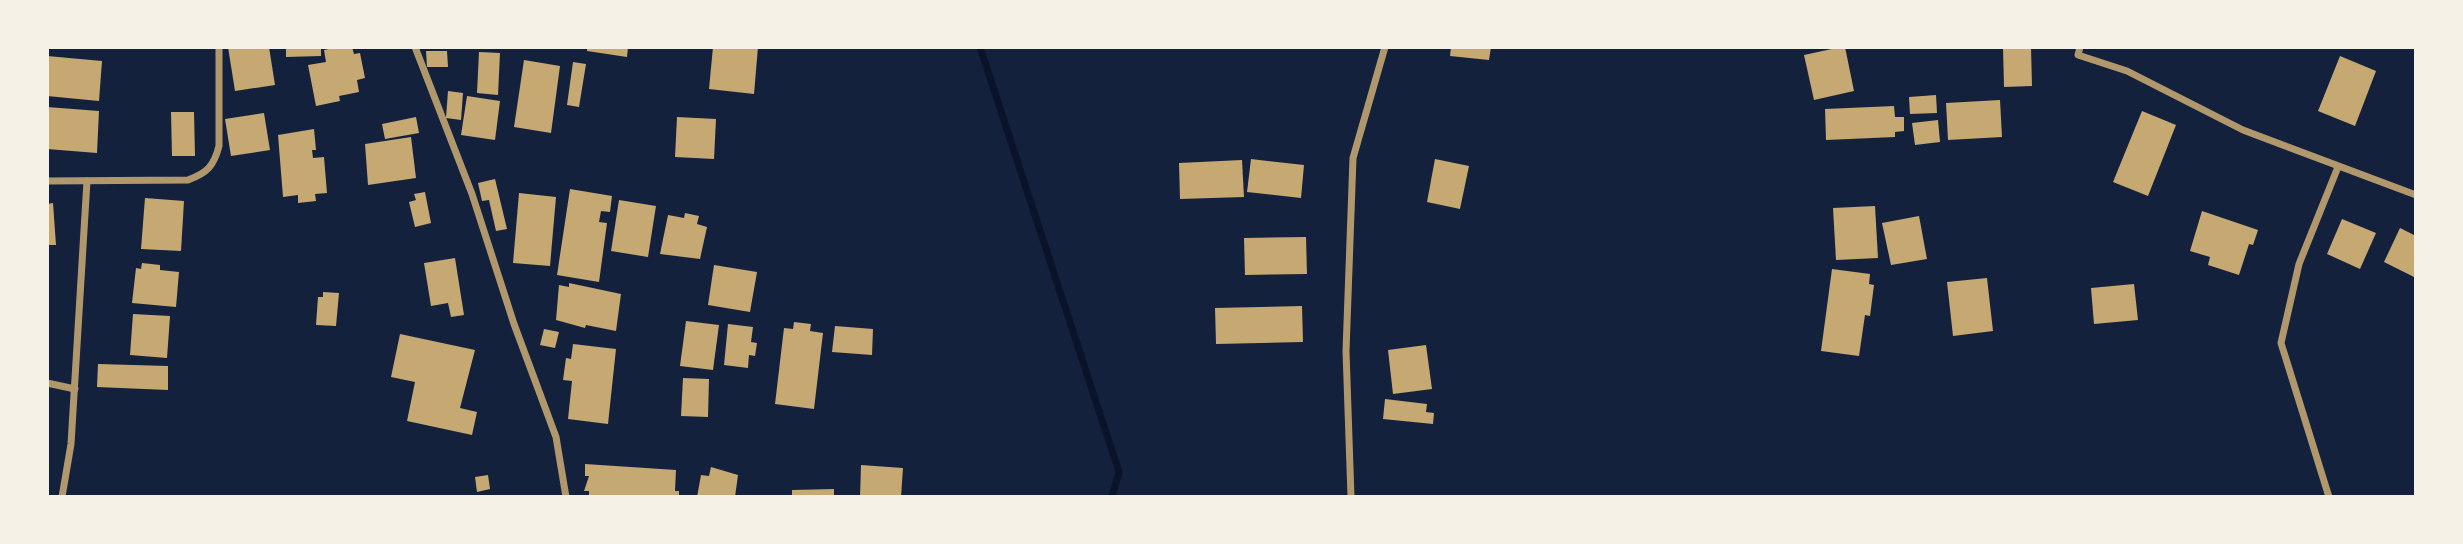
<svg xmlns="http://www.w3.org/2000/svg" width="2463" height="544" viewBox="0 0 2463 544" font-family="'Work Sans',sans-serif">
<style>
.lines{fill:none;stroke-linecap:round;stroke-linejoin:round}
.stream{stroke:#0b132b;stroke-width:7}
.building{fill:#c6a872}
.minor{stroke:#b1986c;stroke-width:7}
</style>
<rect width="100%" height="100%" fill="#14213d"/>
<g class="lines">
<path class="stream" d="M980,47L1119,472L1112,497"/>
</g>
<g class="building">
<path d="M228,47H269L275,85L235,91Z"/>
<path d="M286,47H321V56L286,57Z"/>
<path d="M338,47H352L354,54L360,53L365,78L357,80L359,92L339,96L340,101L316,106L308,65L326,62L324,50Z"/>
<path d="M587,47H628L627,57L587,51Z"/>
<path d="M713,47H758L754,94L709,89Z"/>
<path d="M1451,47H1491L1489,60L1450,56Z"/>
<path d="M1841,47H1845L1854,91L1814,100L1804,55Z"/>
<path d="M2031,47L2032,86L2004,87L2003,48Z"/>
<path d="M426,51H447L448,67H427Z"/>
<path d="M479,52L500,53L498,95L477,93Z"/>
<path d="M47,56L102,61L99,101L47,96Z"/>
<path d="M2340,56L2376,71L2355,126L2318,111Z"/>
<path d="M524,60L560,66L551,133L514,127Z"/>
<path d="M573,62L586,64L579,107L567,105Z"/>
<path d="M448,91L463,93L461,120L446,118Z"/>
<path d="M1936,95L1937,113L1910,114L1909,97Z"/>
<path d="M467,96L500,101L495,140L461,135Z"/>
<path d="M2000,100L2002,137L1948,140L1946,103Z"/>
<path d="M1894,106L1895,117H1904V131L1895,132V137L1826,140L1825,109Z"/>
<path d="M47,107L99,111L97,153L47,149Z"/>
<path d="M2142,111L2176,125L2148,196L2113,182Z"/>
<path d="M171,112H194L195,156H172Z"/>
<path d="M264,113L270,150L231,156L225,119Z"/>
<path d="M416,117L419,133L385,139L382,124Z"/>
<path d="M677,117L716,119L714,159L675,157Z"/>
<path d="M1938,120L1940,142L1915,145L1912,123Z"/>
<path d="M314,129L316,150H312L313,158L324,157L327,193L315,194L316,201L298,203V195L283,197L278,135Z"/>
<path d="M411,137L416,178L368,185L365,144Z"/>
<path d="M1251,159L1304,165L1301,198L1247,192Z"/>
<path d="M1435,159L1469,166L1460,209L1427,202Z"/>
<path d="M1242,160L1244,197L1180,199L1179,163Z"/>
<path d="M495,179L507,229L496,231L489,200L482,201L478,183Z"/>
<path d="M570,189L612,196L610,212L601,211L599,222L607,223L599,282L557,275Z"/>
<path d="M425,192L431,223L415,227L409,202L416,200L414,194Z"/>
<path d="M519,193L556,197L550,266L513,263Z"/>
<path d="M145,198L184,201L181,251L141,249Z"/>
<path d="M619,200L656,206L648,257L611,251Z"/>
<path d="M53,203L56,245H47V204Z"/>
<path d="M1875,206L1878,258L1836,260L1833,208Z"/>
<path d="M2202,211L2258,230L2253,245L2249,244L2239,275L2208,265L2210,257L2190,251Z"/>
<path d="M685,213L699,216L697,224L707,227L700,259L660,254L668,215L684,218Z"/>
<path d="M1919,216L1927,259L1891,265L1882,223Z"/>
<path d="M2342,219L2376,233L2360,269L2327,254Z"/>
<path d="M2400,228L2416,236V278L2384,262Z"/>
<path d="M1306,237L1307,274L1245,275L1244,238Z"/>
<path d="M455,258L464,315L451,317L448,303L431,306L424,263Z"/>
<path d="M142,263L160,265V270L179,272L176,307L132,303L136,268L141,269Z"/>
<path d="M714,265L757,272L750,312L708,305Z"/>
<path d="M1832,269L1870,274L1869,284L1874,285L1870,316L1865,315L1859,356L1821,351Z"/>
<path d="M1987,278L1993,331L1953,336L1947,282Z"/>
<path d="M569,283L621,294L616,331L586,325L585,328L556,320L559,285L569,287Z"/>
<path d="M2134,284L2138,320L2094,324L2091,288Z"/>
<path d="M323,292L339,293L336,326L316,325L318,297H323Z"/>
<path d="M1302,306L1303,342L1216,344L1215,308Z"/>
<path d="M133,314L170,316L167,358L130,355Z"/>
<path d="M686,321L719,325L713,370L680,366Z"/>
<path d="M794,322L811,324L810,331L823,333L814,409L775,404L784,328L793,329Z"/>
<path d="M728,324L753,327L751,342L757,343L755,356L749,355L748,368L724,365Z"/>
<path d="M835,326L873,329L872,355L832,352Z"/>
<path d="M544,329L559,332L555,348L540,345Z"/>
<path d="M400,334L475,350L460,408L477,412L472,435L407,421L415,382L391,377Z"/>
<path d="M573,344L616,349L608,424L568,419L572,381L563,380L566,358L571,359Z"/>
<path d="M1426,345L1432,389L1393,394L1388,350Z"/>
<path d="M98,364L168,366V390L97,387Z"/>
<path d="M683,378L709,379L708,417L681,416Z"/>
<path d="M1385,399L1427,404L1426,412L1434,413L1433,424L1383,419Z"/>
<path d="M585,464L676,470L675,491H679V497H589V491H584L589,476H585Z"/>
<path d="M861,465L903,468L901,497H860Z"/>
<path d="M711,467L738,475L735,497H697L701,475L709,476Z"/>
<path d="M488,475L490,489L477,492L475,477Z"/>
<path d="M834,489V497H792V490Z"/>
</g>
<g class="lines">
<g class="minor">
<path d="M415,47L472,194L514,324L556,437L566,497"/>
<path d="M2080,47L2078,55L2127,71L2243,130L2416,195"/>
<path d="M47,181L188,180C207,173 214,166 219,146V47"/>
<path d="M47,383L75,389"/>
<path d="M62,497L71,444L87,181"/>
<path d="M1351,497L1346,351L1353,158L1385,47"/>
<path d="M2329,497L2281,343L2299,264L2338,167"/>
</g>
</g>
<rect width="2463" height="544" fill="none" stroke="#f6f1e7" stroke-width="98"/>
</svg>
